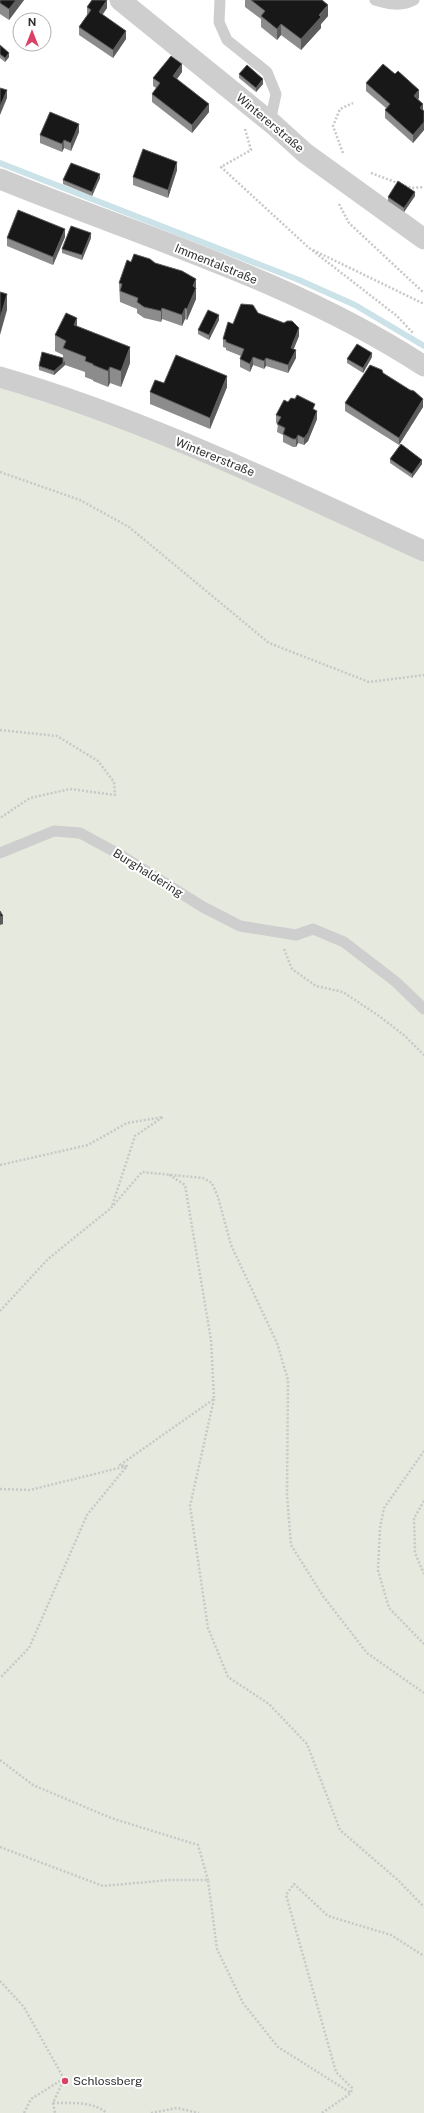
<svg xmlns="http://www.w3.org/2000/svg" width="424" height="2113" viewBox="0 0 424 2113" font-family="'Public Sans',sans-serif">
<style>
.green{fill:#e6e9dd}
.lines{fill:none;stroke-linecap:round;stroke-linejoin:round}
.stream{stroke:#cbe2e8;stroke-width:6}
.path{stroke:#c8c8c8;stroke-width:2.5;stroke-dasharray:2 2;stroke-linecap:butt}
.service{stroke:#cecece;stroke-width:11}
.minor{stroke:#cecece;stroke-width:21}
.wall{fill:#8c8c8c}
.shaded-wall{fill:#5d5d5d}
.building{fill:#181818;stroke:#5d5d5d}
.poi-dot{fill:#d94265;stroke:#fff;stroke-width:1.5}
.labels{text-anchor:middle;dominant-baseline:central;stroke-width:4;stroke-linejoin:round;paint-order:stroke}
.street-label{font-size:12px;fill:#313131;stroke:#fff}
.poi-label{font-size:12px;fill:#313131;stroke:#fff;text-anchor:start}
</style>
<rect width="100%" height="100%" fill="#fff"/>
<path class="green" d="M0,375L424,541V2113H0Z"/>
<g class="lines">
<path class="stream" d="M0,163L299,280L355,305L424,346"/>
<g class="path">
<path d="M245,129L251,150L221,167L308,247L397,316L413,333"/>
<path d="M343,153L333,126L340,109L353,103"/>
<path d="M371,173L411,188L424,187"/>
<path d="M339,204L349,223L424,293"/>
<path d="M313,250L424,304"/>
<path d="M0,472L80,500L129,527L269,643L369,682L424,675"/>
<path d="M0,730L57,736L98,761L114,782L115,795L70,789L30,798L0,818"/>
<path d="M284,949L292,969L316,986L343,992L379,1016L405,1036L424,1055"/>
<path d="M0,1165L88,1145L127,1123L163,1117L135,1136L112,1206"/>
<path d="M0,1311L48,1259L111,1208L142,1172L203,1178L212,1183L218,1197L231,1245L277,1343L288,1380L287,1495L291,1545L323,1596L367,1653L424,1693"/>
<path d="M214,1399L190,1506L208,1628L228,1677L269,1704L307,1744L340,1830L399,1881L424,1907"/>
<path d="M424,1451L384,1508L380,1528L378,1570L389,1608L424,1644"/>
<path d="M124,1466L120,1465L214,1399L211,1340L185,1185L168,1174"/>
<path d="M0,1489L30,1490L127,1466L87,1515L29,1648L0,1678"/>
<path d="M424,1501L414,1518L415,1553L424,1574"/>
<path d="M0,1760L33,1785L111,1818L198,1845L208,1880"/>
<path d="M0,1847L103,1886L169,1880H208L217,1949L243,2003L278,2047L351,2093"/>
<path d="M0,1981L24,2007L64,2079L53,2103L55,2113"/>
<path d="M53,2103C72,2103 92,2101 107,2113"/>
<path d="M24,2113L31,2099L63,2079"/>
<path d="M151,2113L177,2108L199,2113"/>
<path d="M322,2113L351,2093L352,2088L336,2072L286,1895L294,1884L328,1916L391,1935L424,1956"/>
</g>
<g class="service">
<path d="M220,0L219,22L227,40L267,72L276,94L270,122"/>
<path d="M375,0C388,4 401,7 414,0"/>
<path d="M0,853L54,831L80,833L117,853L203,907L240,926L296,935L313,929L344,942L396,982L424,1009"/>
</g>
<g class="minor">
<path d="M120,0L274,125L305,153L424,239"/>
<path d="M0,179C142,237 294,281 424,366"/>
<path d="M0,377C146,419 286,488 424,551"/>
</g>
</g>
<g class="wall">
<path d="M0,0H24L9,20L0,14Z"/>
<path d="M245,0H322L328,16L321,24V28L301,50L281,35L277,40L261,27V19L245,7Z"/>
<path d="M87,7L107,8L102,14L126,39L113,58L79,35V27L87,15Z"/>
<path d="M0,46L9,57L5,62L0,58Z"/>
<path d="M182,72L177,79L209,112L192,133L152,102V94L156,88L153,86V78Z"/>
<path d="M239,74L263,84L256,92L239,78Z"/>
<path d="M366,83L419,98L418,99L424,111V130L413,143L385,118V110L386,108L366,91Z"/>
<path d="M79,132L71,151L64,148L62,152L40,143V135Z"/>
<path d="M177,170L168,198L133,185V177Z"/>
<path d="M100,178L92,196L63,184V180Z"/>
<path d="M415,196L404,212L388,201V197Z"/>
<path d="M65,237L53,265L7,246V238Z"/>
<path d="M91,238L82,260L62,253V249Z"/>
<path d="M131,262L155,263L196,279V299L187,320L185,319L182,326L162,319L161,322L144,318L137,313V309L120,302L119,283Z"/>
<path d="M258,313L299,336L293,349L296,358L288,373L266,366L264,369L253,365L250,372L240,367V359L241,356L226,350V348L223,347V339L233,324Z"/>
<path d="M219,320L209,340L198,334V330Z"/>
<path d="M77,326L130,363L121,387L110,383L108,387L93,381V380L85,377V372L65,365L54,375L39,370V366L63,358V355L55,351V335Z"/>
<path d="M372,357L363,373L347,363V359Z"/>
<path d="M383,373L423,407L399,445L345,411V403Z"/>
<path d="M164,383L227,387L210,429L150,404V392Z"/>
<path d="M288,402L315,410L317,419L308,441L304,445L298,443L296,447H293L283,442V435L277,432L278,423H276V415Z"/>
<path d="M390,459L422,464L412,478L390,463Z"/>
</g>
<g class="shaded-wall">
<path d="M16,0H24L9,20V9Z"/>
<path d="M107,0V8L99,20V12Z"/>
<path d="M328,5V16L321,24V28L301,50V39Z"/>
<path d="M281,24V35L277,40V29Z"/>
<path d="M126,31V39L113,58V50Z"/>
<path d="M9,53V57L5,62V58Z"/>
<path d="M182,64V72L173,84V76Z"/>
<path d="M263,79V84L256,92V88Z"/>
<path d="M7,90V98L0,115V107Z"/>
<path d="M419,90V98L414,104V96Z"/>
<path d="M209,104V112L192,133V125Z"/>
<path d="M423,104V112L420,108Z"/>
<path d="M424,122V130L413,143V135Z"/>
<path d="M79,124V132L71,151V143Z"/>
<path d="M64,140V148L62,152V144Z"/>
<path d="M177,162V170L168,198V190Z"/>
<path d="M100,174V178L92,196V192Z"/>
<path d="M415,192V196L404,212V208Z"/>
<path d="M65,229V237L53,265V257Z"/>
<path d="M91,233V238L82,260V255Z"/>
<path d="M196,279V299L187,320V309L193,286Z"/>
<path d="M7,294V310L0,335V319Z"/>
<path d="M162,308V319L161,322V311Z"/>
<path d="M185,308V319L182,326V315Z"/>
<path d="M219,315V320L209,340V335Z"/>
<path d="M77,318V334L74,325Z"/>
<path d="M299,328V336L291,356V348Z"/>
<path d="M130,347V363L121,387V371Z"/>
<path d="M296,350V358L288,373V365Z"/>
<path d="M372,353V357L363,373V368Z"/>
<path d="M253,357V365L250,372V364Z"/>
<path d="M266,358V366L264,369V361Z"/>
<path d="M65,361V365L54,375V371Z"/>
<path d="M110,367V383L108,387V371Z"/>
<path d="M227,376V387L210,429V418Z"/>
<path d="M423,399V407L399,445V438Z"/>
<path d="M317,411V419L308,441L304,445V438Z"/>
<path d="M298,435V443L296,447V439Z"/>
<path d="M422,460V464L412,478V474Z"/>
<path d="M3,916V924L0,925V917Z"/>
</g>
<g class="building">
<path d="M0,0H16L9,9L0,3Z"/>
<path d="M92,0H107L99,12L126,31L113,50L79,27L91,10L87,7Z"/>
<path d="M251,0H322L328,5L319,15L321,17L301,39L281,24L277,29L261,16L265,11Z"/>
<path d="M0,45L9,53L5,58L0,54Z"/>
<path d="M171,56L182,64L173,76L209,104L192,125L152,94L160,83L153,78Z"/>
<path d="M383,64L395,74L398,71L419,90L414,96L423,104L420,108L424,111V122L413,135L385,110L390,104L366,83Z"/>
<path d="M247,65L263,79L256,88L239,74Z"/>
<path d="M0,88L7,90L0,107Z"/>
<path d="M50,112L79,124L71,143L64,140L62,144L40,135Z"/>
<path d="M143,149L177,162L168,190L133,177Z"/>
<path d="M71,163L100,174L92,192L63,180Z"/>
<path d="M398,181L415,192L404,208L388,197Z"/>
<path d="M18,210L65,229L53,257L7,238Z"/>
<path d="M71,226L91,233L82,255L62,249Z"/>
<path d="M134,254L150,259L155,263L182,271L196,279L193,286L196,288L187,309L185,308L182,315L162,308L161,311L144,307L137,302L138,298L120,291L122,284L119,283L127,260L131,262Z"/>
<path d="M0,292L7,294L0,319Z"/>
<path d="M241,304L253,305L258,313L284,323L287,321H292L299,328L291,348L296,350L288,365L266,358L264,361L253,357L250,364L240,359L244,349L226,342V340L223,339L228,322L233,324Z"/>
<path d="M208,310L219,315L209,335L198,330Z"/>
<path d="M66,313L77,318L74,325L130,347L121,371L110,367L108,371L93,365V364L85,361L86,357L63,348L66,341L55,335Z"/>
<path d="M357,344L372,353L363,368L347,359Z"/>
<path d="M42,352L63,358V363L54,371L39,366Z"/>
<path d="M176,355L227,376L210,418L150,392L155,380L164,383Z"/>
<path d="M370,365L382,370L383,373L410,390L414,391L423,399L399,438L345,403Z"/>
<path d="M297,395L315,404L313,409L317,411L308,433L304,438L298,435L296,439H293L283,434L285,428L277,424L281,417L276,415L284,400L288,402L291,398L295,399Z"/>
<path d="M401,444L422,460L412,474L390,459Z"/>
<path d="M0,911L3,916L0,917Z"/>
</g>
<circle class="poi-dot" cx="65" cy="2081" r="4"/>
<g class="labels">
<g class="street-label">
<text transform="translate(270 123) rotate(40)">Wintererstraße</text>
<text transform="translate(216 264) rotate(22)">Immentalstraße</text>
<text transform="translate(215 457) rotate(22)">Wintererstraße</text>
<text transform="translate(148 873) rotate(32)">Burghaldering</text>
</g>
<g class="poi-label">
<text x="73" y="2081">Schlossberg</text>
</g>
</g>
<g transform="translate(32 32)"><circle r="19" fill="#ffffff" stroke="#adadad"/>
<path d="M0-3L7 15L0 10L-7 15Z" fill="#d94265"/>
<text y="-6" font-size="11" font-weight="bold" text-anchor="middle" fill="#313131">N</text>
</g>
</svg>
